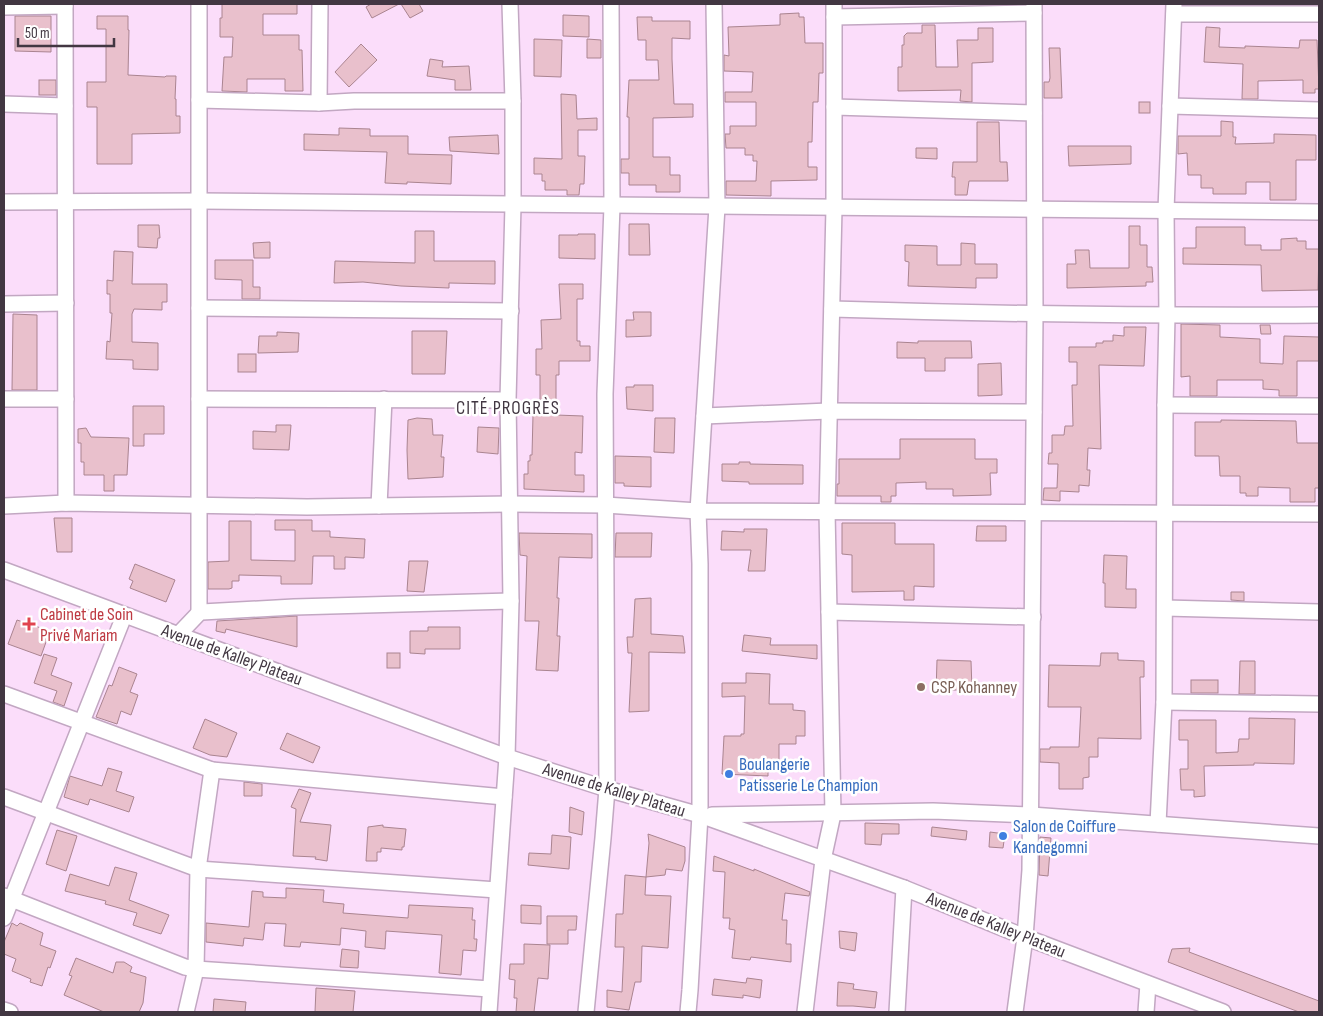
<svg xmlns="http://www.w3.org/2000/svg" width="1323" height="1016" viewBox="0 0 1323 1016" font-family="'Sofia Sans Condensed',sans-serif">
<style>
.building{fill:#e9c0cc;stroke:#aa8490}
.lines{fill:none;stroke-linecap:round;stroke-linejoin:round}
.minor-casing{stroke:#c2a7c2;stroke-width:18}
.minor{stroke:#fff;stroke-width:15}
.health-dot{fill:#e0444e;stroke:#fff;stroke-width:2}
.education-dot{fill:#8d6e63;stroke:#fff;stroke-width:2}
.shop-dot{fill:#3f7fe0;stroke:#fff;stroke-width:2}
.labels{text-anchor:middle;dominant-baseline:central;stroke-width:5;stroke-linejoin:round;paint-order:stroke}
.health-label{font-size:18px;fill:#be3a42;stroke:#fff;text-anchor:start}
.street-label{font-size:18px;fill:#423742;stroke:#fff}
.education-label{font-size:18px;fill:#785e54;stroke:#fff;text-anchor:start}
.shop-label{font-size:18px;fill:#366cbe;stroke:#fff;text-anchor:start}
.neighbourhood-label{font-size:19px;letter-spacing:1px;fill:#423742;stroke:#fff}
</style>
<rect width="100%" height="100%" fill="#fbddfa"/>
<g class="building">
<path d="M222,4H297V14H263V35H299V50H302L303,91H285V79H247V92L222,91L224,57H232L233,37H220V18H222Z"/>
<path d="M371,4H399L372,18L366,7Z"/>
<path d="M401,4H419L423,11L410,18Z"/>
<path d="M799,13V17H804L805,43H823V73H819L818,102H813L812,142H808V167H817V180L771,181V196L726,195V181H756L757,161H753V155H745V148H726L725,134H730V126H756V102H725V92H752L753,72L724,71V55L729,56L728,27L780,25V14Z"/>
<path d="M563,15L589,16V37L563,36Z"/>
<path d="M15,16H51V52L15,51Z"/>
<path d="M97,16H128V30H129L128,75L165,77L166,76H176L175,99H176V116H180V133L132,134V164H97V107H87V82H106V29H97Z"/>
<path d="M637,17H652V21H690V39L672,38V59L674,104H693V117L653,118V157H670V175H680V192H656V185H629V173H621V159H629V117H627L629,80H659L658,60H646V40H638Z"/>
<path d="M922,25H935L936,67H958L957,40H978V28H993V62L972,63V102L960,101L961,90L898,91V67H902V45H904V36L907,33H922Z"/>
<path d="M1206,27L1220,28L1219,47L1245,48V46L1299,48L1300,40H1317L1319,89H1315V93H1303V80L1258,81V99H1242L1243,64L1204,62Z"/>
<path d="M534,39L562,40L561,77L534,76Z"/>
<path d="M587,39L601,40V58H587Z"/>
<path d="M361,44L377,60L349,87L335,72Z"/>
<path d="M1049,48H1060L1062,98H1044V82H1049L1050,78Z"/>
<path d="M430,59L443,61L442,67L469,66L471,90H455V80L427,76Z"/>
<rect x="39" y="80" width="17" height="15"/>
<path d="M561,94L576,95L577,119L597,118V130H578V156H585L584,184H580L579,195H567V190H545V181H542V174H534V158L562,159Z"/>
<rect x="1139" y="102" width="11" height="11"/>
<path d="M1221,121L1233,122V137H1236L1235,144L1274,143V134L1316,135V160H1296V200H1270V182H1246V194H1213V188H1201V175H1188L1187,153L1178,154V136H1221Z"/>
<path d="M977,122H999L1000,162H1007L1008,181H969L967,195H955V177H952L953,162H977Z"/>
<path d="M339,128L370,129V136H408V154L452,155L451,184L407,182V184L385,183L387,152L304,150V134L339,135Z"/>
<path d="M498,135L499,154L450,151L449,137Z"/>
<path d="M1068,146H1131V164L1069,166Z"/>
<path d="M916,148H937V159L916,158Z"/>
<path d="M629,224H649L650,255H629Z"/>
<path d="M138,225H159L160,238H158L157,248L138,247Z"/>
<path d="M1129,226H1140V245H1147V267H1152L1153,282H1146V286L1067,288V264H1076L1075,250H1089L1090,268H1129Z"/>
<path d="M1196,227H1245V245H1261V250H1281V239L1297,238V241H1306V249H1319L1318,290L1262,291L1261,265L1183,264V248H1196Z"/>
<path d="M415,231H434V261H495V284L449,283V288L401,286L363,282L334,283L335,261L415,263Z"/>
<path d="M578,234H595V259L559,258V235H578Z"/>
<path d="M270,242V258H254L253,243Z"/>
<path d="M961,243L975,244V264H997V278H976V288L908,286L909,262L905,261V245L937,246V265H961Z"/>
<path d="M114,251L133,252L132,284H167V302H162V310L134,309L132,314V342L158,343V370L133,369V360L106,359L107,341L110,342L112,313H110V294H107V280L113,281Z"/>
<path d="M215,260H253V287H260V299H242V280L215,279Z"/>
<path d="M559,284H583V299H577V341H580V346H590V361H559V375H556V415L583,416L582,453L575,452V475H584V492L524,489V474H528V461H530V455H532L533,415H540V375H536V349H542L541,320L561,319Z"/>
<path d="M633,312H651V336L626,337V320H634Z"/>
<path d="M13,314L37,315V390H12Z"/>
<path d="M1181,324L1220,325V337L1260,339V363L1283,364L1284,336L1319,337V361H1297V396H1279V390L1263,389V380H1217V396H1190V376L1181,377Z"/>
<path d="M1260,325H1270L1271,334H1261Z"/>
<path d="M1124,327H1146L1144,366L1099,365L1101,449L1088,448L1087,470H1090L1089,486L1079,485V492L1060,491V501L1043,500L1044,488H1057L1058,464H1048L1049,453H1052V435H1064L1065,426H1073L1072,385H1077V362H1069V347H1096V343H1103V341H1113V335L1124,336Z"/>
<path d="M412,331H447L445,374H412Z"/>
<path d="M277,332L299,333L298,352L258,353L259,336H277Z"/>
<path d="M918,341H971L972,358H945V371H925V358H897V342L918,343Z"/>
<rect x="238" y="354" width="18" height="18"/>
<path d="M1001,363L1002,395L978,396V364Z"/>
<path d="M634,385H653V411L627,409L626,387H634Z"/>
<path d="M133,406H164V434H144V446H133Z"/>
<path d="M417,418L432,419L433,435H443L441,457H444L443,477L408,479L407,450L408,420Z"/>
<path d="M655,418H675L674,453L654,452Z"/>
<path d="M1221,420L1296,421L1297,443H1319V488H1315V502H1290V488L1258,487V496H1246V493H1240V476H1220L1219,456H1195V422H1221Z"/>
<path d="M276,425H291L289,450L253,449V431L276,432Z"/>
<path d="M478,427L499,428L498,454L477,452Z"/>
<path d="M86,428L91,437L129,438L127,475H114V491H104V475H84V462H81V443H78V429Z"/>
<path d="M900,439H975V459H997V473H990L991,495L953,496V489H926V482L896,483V496H891V502H881V496H837V484H839V459H900Z"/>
<path d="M615,456L651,457V487L624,486V483H615Z"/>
<path d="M739,462H750V464L803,465V484H749V482L722,481V464H739Z"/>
<path d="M54,518H72V552H57Z"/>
<path d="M275,520H312V531H330V537L365,539L364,558L345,557V569H334V556H313L312,584H281V576L239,575V581H232V588L229,589H208V562L229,561V521H251V560L295,561V530H275Z"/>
<path d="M842,523H895V544H934V587L914,586V600H904V591L852,592V555L842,554Z"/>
<path d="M977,526H1006V541H976Z"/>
<path d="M744,529H767L765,571H748L751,550H721L722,531L744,532Z"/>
<path d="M519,533L592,534V558L559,557L557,598H559L557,636H560L558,671L536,670L539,621H525L527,556L520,555Z"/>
<path d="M616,533H652L651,557H615Z"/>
<path d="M1104,555L1127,556L1126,589H1136V608L1105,607V583H1103Z"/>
<path d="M409,561H428L424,592L407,591Z"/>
<path d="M135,564L175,580L166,602L130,588L133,581L129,579Z"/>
<path d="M1231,592H1244V601L1231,600Z"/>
<path d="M651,598V634L683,636L685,653L649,652V711L629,712L632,653H628L627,637H633L635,599Z"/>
<path d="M297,616V647L226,629L225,633L216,631L217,621Z"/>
<path d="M17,620L50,631L41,656L8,644Z"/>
<path d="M428,627H460V649H425V654L410,653V631H428Z"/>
<path d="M744,635L771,638L770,645H817V659L742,651Z"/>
<rect x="387" y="653" width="13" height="15"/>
<path d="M1101,653H1118V660L1144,661V677H1140L1141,739L1098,738V757H1089V777L1083,778V789H1059V763L1040,762V749H1050V747H1079L1081,707H1048L1049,665L1100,666Z"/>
<path d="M44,654L57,658L51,675L72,683L64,706L53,702L57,691L34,683Z"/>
<path d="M937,660L971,661L972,690H948V693H936Z"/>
<path d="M1240,661H1255V694H1239Z"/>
<path d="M119,667L137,674L130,692L138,695L131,715L121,711L117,724L96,717L109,685L112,686Z"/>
<path d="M746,673L770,674L769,704H793V710L805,711V736H796V744H779V764L768,763V776L722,774L724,736H741V734H744L745,696L722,697V683H746Z"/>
<rect x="1191" y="680" width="27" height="13"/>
<path d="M1249,718L1295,719L1294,764L1254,763V765L1204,766L1205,796L1194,797V790H1181L1180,769H1188V740H1179V720H1216V753L1238,752L1239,739H1249Z"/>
<path d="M205,719L237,733L227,757L210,755L193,748Z"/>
<path d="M287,733L320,747L313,763L280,749Z"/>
<path d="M108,768L122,772L116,791L134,797L129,812L90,799L88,805L64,797L70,776L102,786Z"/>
<path d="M244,782L262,784V796H244Z"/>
<path d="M299,789L311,793L300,822L331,825L327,861L315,859L316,857L293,856L296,809L291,807Z"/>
<path d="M570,807L584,812L582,835L569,832Z"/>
<path d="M865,823L899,824V834H882L881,845L865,844Z"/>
<path d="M383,825V827L406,829L404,847H402V850L381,848V852H377V861H366L368,827Z"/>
<path d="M932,827L967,831L966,840L931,836Z"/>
<path d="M57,830L77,836L66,871L46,864Z"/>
<path d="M990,832L1005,834L1003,848L989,847Z"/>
<path d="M648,834L685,847V861L682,871L666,869L665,875L646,877L649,843Z"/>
<path d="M552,835L571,837L569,869L528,865L529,853L551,854Z"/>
<path d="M1040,837L1051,838L1048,876L1039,875Z"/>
<path d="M714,856L754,871V869L810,892L809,896L785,893L782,920H787L786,944H791V962L751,957L750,960L732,958L735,930L729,929L730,918H723L725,872L713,871Z"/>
<path d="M115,867L137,873L129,900L169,915L161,934L133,925L137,913L105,904L106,901L65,891L70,874L109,886Z"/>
<path d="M625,875L646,877L645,895L671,896L668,948L642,946L641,982H635L629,1010L607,1007V990L622,992L624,947H615L616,914H623Z"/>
<path d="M286,888L324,890L323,902L344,904L343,913L408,918L409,905L473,908L472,920H475L474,939H477L476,951L463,950L461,975L439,973L442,935L386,931L385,949L365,947L366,931L341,928L340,945L301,942L300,947L284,946L286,924L265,923L263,940L244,938L243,946L206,942V923L249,927L252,891L263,892V897L286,898Z"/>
<path d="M521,905L541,906V924L521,923Z"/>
<path d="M547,916H577L576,930H568V944H547Z"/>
<path d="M12,923L17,926L20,923L43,933L40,945L56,951L50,968L48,967L42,986L30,982L31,979L12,971L16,959L4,954V942Z"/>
<path d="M839,931L857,933L855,951L840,948Z"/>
<path d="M524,944L550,945L548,979L538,978L534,1012H516L517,998H514L515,980L509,979L510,964H524Z"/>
<path d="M1190,948L1189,952L1319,1001V1012H1299L1168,962L1172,949Z"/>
<path d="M342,949L359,951L358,968L340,967Z"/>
<path d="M76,958L113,973L116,962H124L132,967L130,972L146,977L143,1003L139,1012H104L64,995L72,976L69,975Z"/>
<path d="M747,978L762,980L760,998L743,995V998L712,995L714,979L746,983Z"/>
<path d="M838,982L854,984L853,989L877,992L875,1008L853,1006H837Z"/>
<path d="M316,988L355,991L353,1012H315Z"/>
<path d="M214,999L246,1002L245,1012H213Z"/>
</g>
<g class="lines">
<defs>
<g id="minor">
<path d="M65,4L66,503"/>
<path d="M4,7L65,6"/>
<path d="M1174,14H1319"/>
<path d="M834,17L1034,13"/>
<path d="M199,100L319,103L354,101H513"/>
<path d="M319,103L320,4"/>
<path d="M4,104L65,106"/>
<path d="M1170,106L1319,110"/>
<path d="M834,107L1034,113"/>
<path d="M4,202L199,201L1319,212"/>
<path d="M4,304L66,303"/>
<path d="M199,308L511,311"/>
<path d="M832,309C995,314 1156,316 1319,315"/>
<path d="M4,399H66"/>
<path d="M199,399L508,400"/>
<path d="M1165,405L1319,406"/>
<path d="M704,416L829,411L1034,412"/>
<path d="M4,506L66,503L307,507L510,504L605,505L698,511L1319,514"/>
<path d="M379,506L384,399"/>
<path d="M4,570L507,757L607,789L700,815L904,888L1025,937L1223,1012"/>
<path d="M1165,608L1319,612"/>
<path d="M829,612L1033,617"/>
<path d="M199,613V4"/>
<path d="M178,635L199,613L202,612L294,607L511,601"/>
<path d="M4,694L212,770L504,797"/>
<path d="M1164,702L1319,704"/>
<path d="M4,797L198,869L497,890"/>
<path d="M712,815L933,811L1031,815L1319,836"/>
<path d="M1158,824L1164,702L1165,405L1167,316L1166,210L1174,4"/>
<path d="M4,896L185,967L196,969L490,989"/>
<path d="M4,918L124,616"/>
<path d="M4,1010L10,1012"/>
<path d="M186,1012L196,969L198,869L212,770"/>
<path d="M489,1012L507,757L511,601L508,400L513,205V101L510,4"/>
<path d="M586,1012L603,838L607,789L605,394L612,206L611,4"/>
<path d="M688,1012L690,990L700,815V564L698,511L717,207L714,4"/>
<path d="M805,1012L823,860L833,814L827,511L834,208V4"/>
<path d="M897,1012L904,888"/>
<path d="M1015,1012L1025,937L1030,870L1035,315L1034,4"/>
<path d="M1146,1012L1148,984"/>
</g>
</defs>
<use href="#minor" class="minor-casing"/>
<use href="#minor" class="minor"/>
</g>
<path class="health-dot" d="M26.5 616.5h5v5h5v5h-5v5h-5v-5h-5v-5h5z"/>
<circle class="education-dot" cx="921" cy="687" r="5"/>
<g class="shop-dot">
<circle cx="729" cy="774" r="5"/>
<circle cx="1003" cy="836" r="5"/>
</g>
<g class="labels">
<g class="health-label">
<text x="40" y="614">Cabinet de Soin<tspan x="40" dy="21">Privé Mariam</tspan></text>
</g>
<g class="street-label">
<text transform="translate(232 655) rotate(20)">Avenue de Kalley Plateau</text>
<text transform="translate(614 790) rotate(17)">Avenue de Kalley Plateau</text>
<text transform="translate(996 925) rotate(22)">Avenue de Kalley Plateau</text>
</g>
<g class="education-label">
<text x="931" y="687">CSP Kohanney</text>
</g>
<g class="shop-label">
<text x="739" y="764">Boulangerie<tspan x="739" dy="21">Patisserie Le Champion</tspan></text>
<text x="1013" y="826">Salon de Coiffure<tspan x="1013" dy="21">Kandegomni</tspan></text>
</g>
<g class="neighbourhood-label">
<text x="508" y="408">CITÉ PROGRÈS</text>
</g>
</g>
<rect width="1323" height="1016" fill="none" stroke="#423742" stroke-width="10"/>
<path d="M18 38v8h96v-8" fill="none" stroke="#423742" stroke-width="2.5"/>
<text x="25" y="38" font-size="15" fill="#423742" stroke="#ffffff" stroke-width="4" paint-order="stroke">50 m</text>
</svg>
